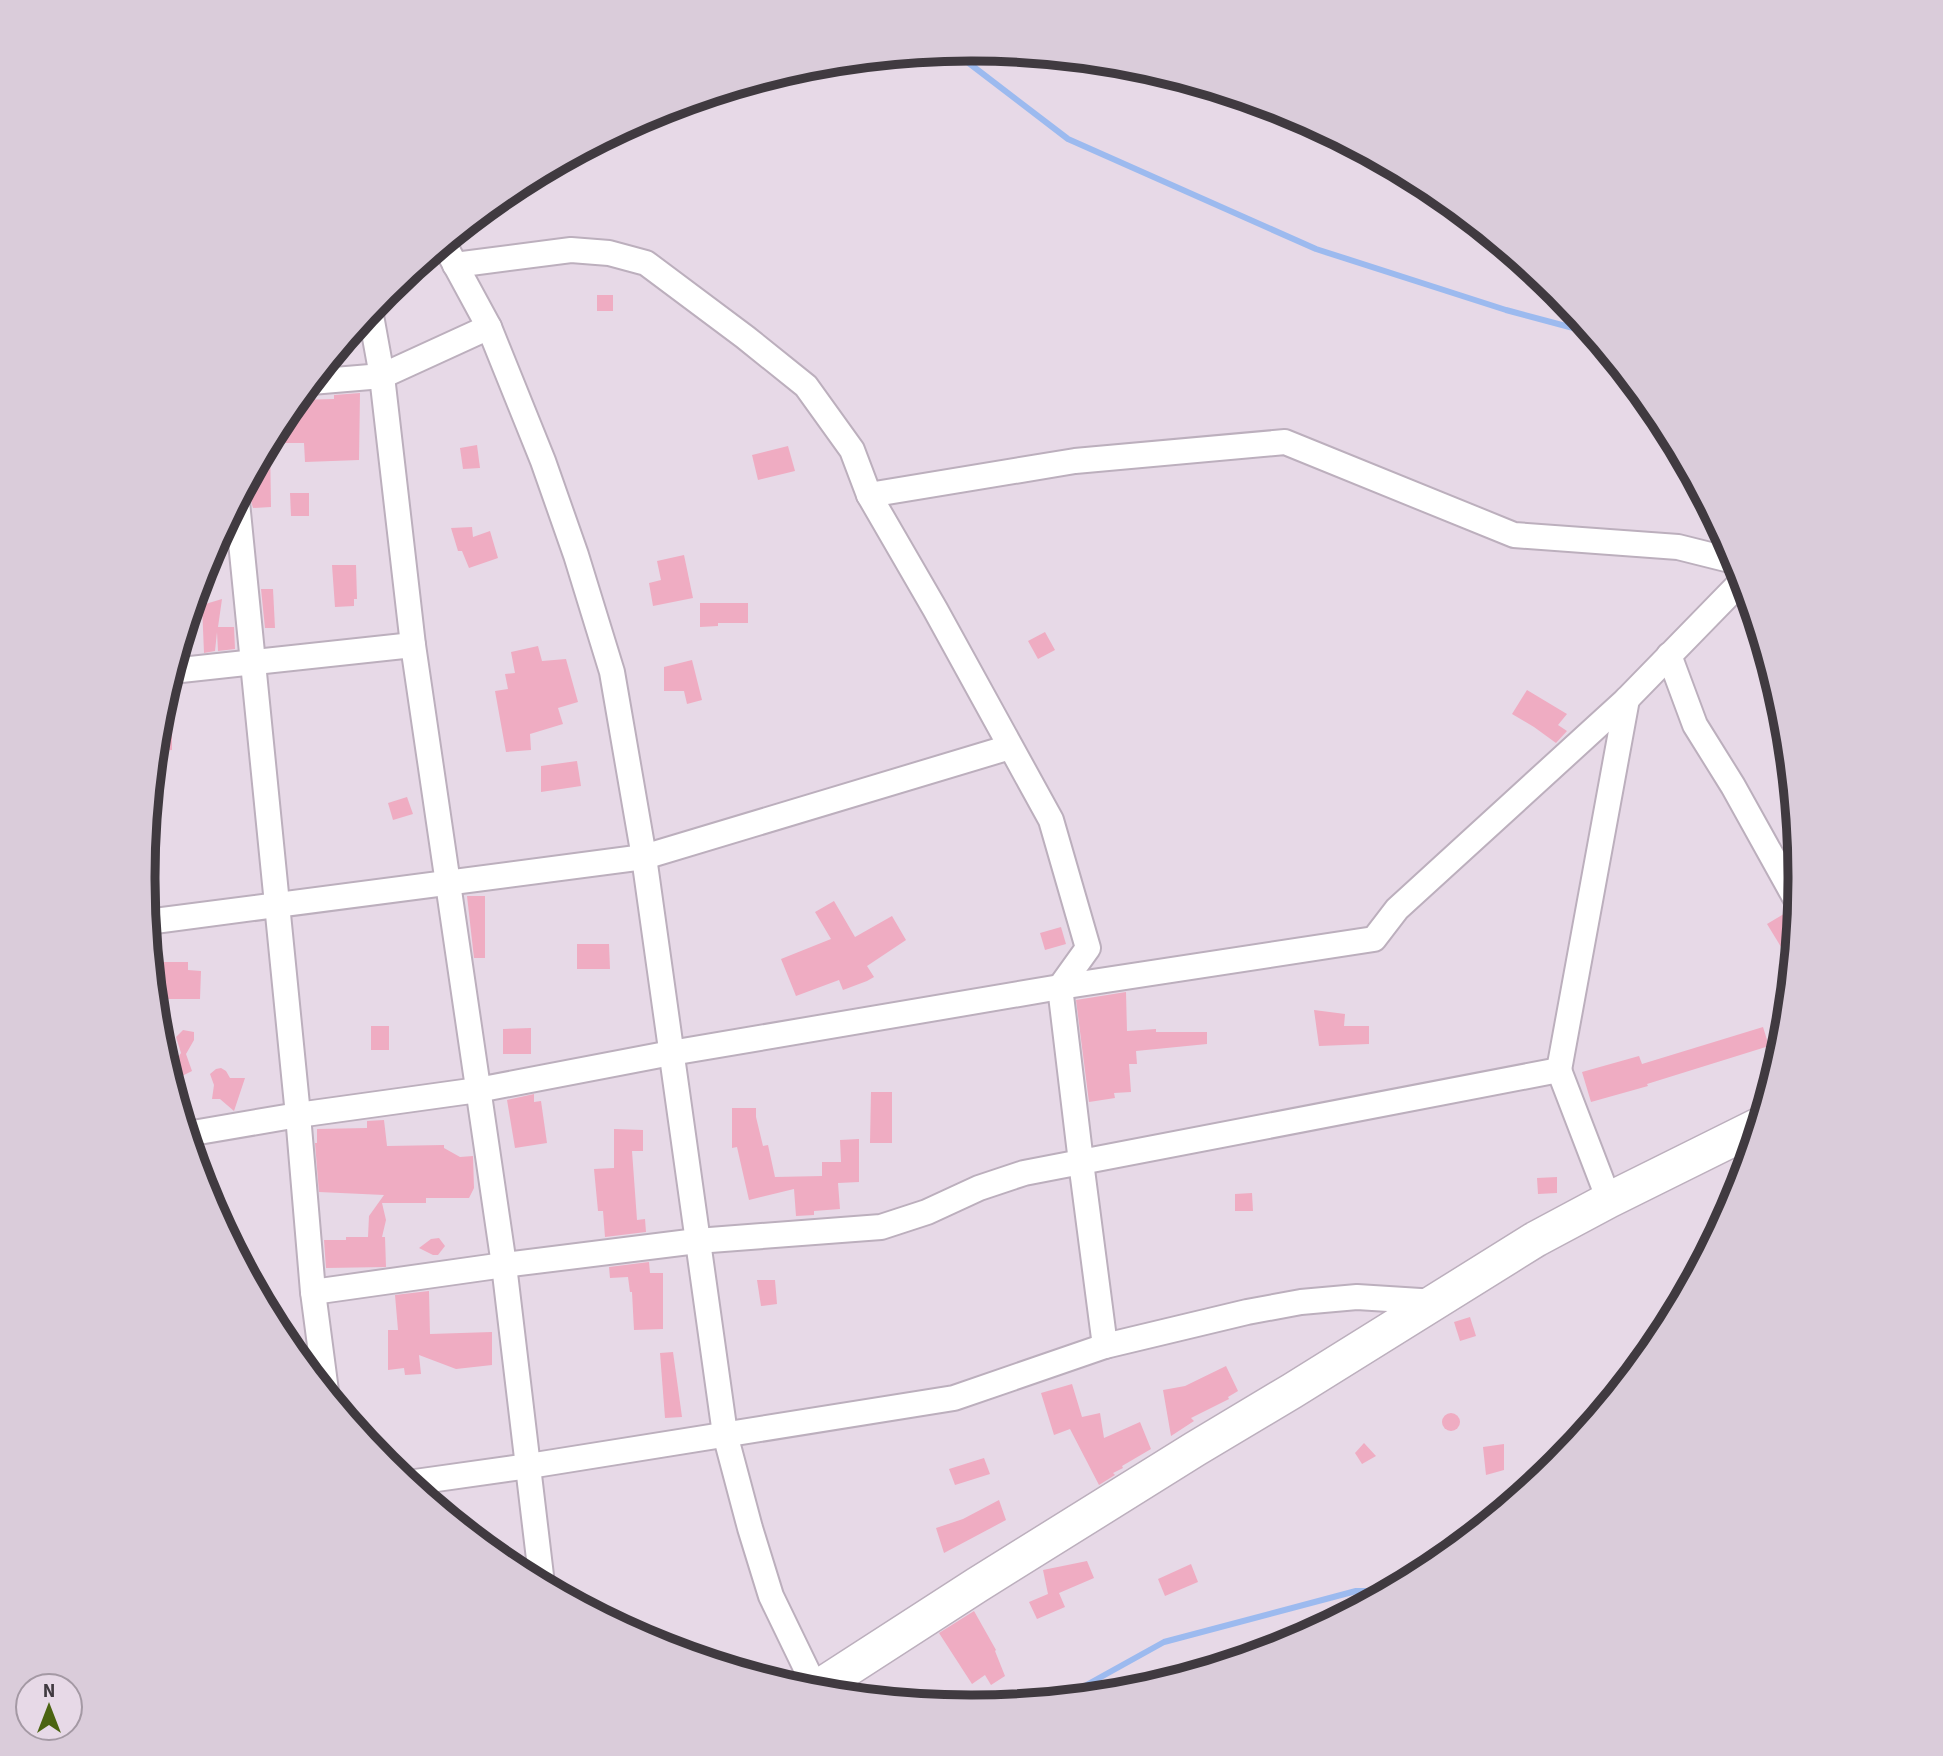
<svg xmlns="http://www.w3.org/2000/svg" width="1943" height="1756" viewBox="0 0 1943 1756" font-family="'Source Sans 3',sans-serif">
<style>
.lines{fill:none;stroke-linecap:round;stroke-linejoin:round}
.stream{stroke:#9cbaef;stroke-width:6}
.building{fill:#efacc2}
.minor-casing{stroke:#bcafbd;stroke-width:28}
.secondary-casing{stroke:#bcafbd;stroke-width:38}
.minor{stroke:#fff;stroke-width:24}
.secondary{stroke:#fff;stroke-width:35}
.rim{fill:none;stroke:#403a40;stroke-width:9}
</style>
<rect width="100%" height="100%" fill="#e7d9e7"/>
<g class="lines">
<g class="stream">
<path d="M953,51L1068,139L1316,249L1506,310L1592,333"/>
<path d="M1063,1698L1164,1642L1356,1591H1387"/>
</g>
</g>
<g class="building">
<rect x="597" y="295" width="16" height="16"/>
<path d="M360,393L359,460L305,462L304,443H270L271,507L253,508L249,494L244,489L282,417L296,400L334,399V395Z"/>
<path d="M477,445L480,468L463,469L460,448Z"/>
<path d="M788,446L795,471L758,480L752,455Z"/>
<path d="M290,493H309V516H291Z"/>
<path d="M472,527L473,537L490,531L498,558L469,568L462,551H458L451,528Z"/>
<path d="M684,555L693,598L653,606L649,583L661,580L657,561Z"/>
<path d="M332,565H356L357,599H354V606L335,607Z"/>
<path d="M261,589H273L275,628H265Z"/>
<path d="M222,599L218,627H234L235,649L218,651L217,632L215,651L204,653L202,605Z"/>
<path d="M700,603H748V623H718V626L700,627Z"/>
<path d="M1045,632L1055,650L1038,659L1028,641Z"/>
<path d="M538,646L542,661L566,659L578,702L558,708L563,724L530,734L531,750L506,752L495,691L508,689L505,674L515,673L511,652Z"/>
<path d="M692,660L702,700L687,704L684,691H664V667Z"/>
<path d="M1527,690L1567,714L1558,725L1567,731L1556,743L1534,727L1512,714Z"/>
<path d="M164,698H172V750L155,751L159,716Z"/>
<path d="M577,761L581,786L541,792V766Z"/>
<path d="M407,797L413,814L393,820L388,803Z"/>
<path d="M467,896H485V958H474Z"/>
<path d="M834,901L855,937L892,916L906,940L867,966L874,977L867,981L843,990L839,980L796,996L781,959L831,939L815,912Z"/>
<path d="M1787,912L1797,918L1792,965L1767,924Z"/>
<path d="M1061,927L1066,944L1045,950L1040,933Z"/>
<path d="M577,944H609L610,969H577Z"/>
<path d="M154,962H188V970L201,971L200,999H165V987H154Z"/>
<path d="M1126,992L1127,1031L1156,1029V1032H1207V1044L1136,1051L1137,1064H1129L1131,1092L1114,1093L1115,1098L1089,1102L1076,1000Z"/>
<path d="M1314,1010L1345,1014L1344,1026H1369V1044L1319,1046Z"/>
<rect x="371" y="1026" width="18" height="24"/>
<path d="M1763,1027L1769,1046L1647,1084L1648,1086L1591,1102L1582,1072L1639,1056L1642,1064Z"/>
<path d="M531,1028V1054H503V1029Z"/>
<path d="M183,1030L194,1032V1040L186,1054L192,1071L182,1076L175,1074L173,1065L181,1053L176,1037Z"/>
<path d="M221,1068L226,1071L230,1078H245L234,1111L220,1099H212L214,1085L210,1074L216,1069Z"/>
<path d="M871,1092H892V1143H870Z"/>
<path d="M534,1094V1102L541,1101L547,1143L515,1148L507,1100Z"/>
<path d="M732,1108H756V1117L763,1146L768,1145L775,1177L822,1176V1162H841L840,1140L859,1139V1182L838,1183L840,1209L814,1211V1215L796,1216L794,1189L749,1200L737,1147L732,1148Z"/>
<path d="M384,1120L387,1146L444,1145V1148L460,1157L473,1156L474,1188L469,1198H426V1203H382L386,1220L382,1237H385L386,1267L326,1268L324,1240H346V1237H368L369,1216L384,1195L319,1192L315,1143H317V1129L367,1128V1121Z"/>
<path d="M614,1129L643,1130V1151H632L637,1220L645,1219L646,1232L605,1237L603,1211H598L594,1169L614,1168Z"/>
<path d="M1557,1177V1193L1538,1194L1537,1178Z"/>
<path d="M1252,1193L1253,1211H1235V1194Z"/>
<path d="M439,1238L445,1246L438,1255H433L419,1248L431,1239Z"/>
<path d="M649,1262L650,1273H663V1329L634,1330L632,1292H630L628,1277L610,1278L609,1267Z"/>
<path d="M757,1280H775L777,1304L761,1306Z"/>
<path d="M429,1291L430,1334L492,1332V1365L456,1369L419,1355L421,1374L405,1375L404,1368L388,1370V1330H398L395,1295Z"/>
<path d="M1470,1317L1476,1336L1460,1341L1454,1322Z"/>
<path d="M673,1352L682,1417L665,1418L660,1353Z"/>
<path d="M1226,1366L1238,1391L1228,1397L1229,1399L1191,1418L1194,1421L1171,1436L1163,1390L1185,1386Z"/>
<path d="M1072,1384L1082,1417L1100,1413L1104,1438L1140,1422L1151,1449L1122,1466L1123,1468L1113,1473L1115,1475L1099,1485L1070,1429L1054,1435L1041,1393Z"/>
<circle cx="1451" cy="1422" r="9"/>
<path d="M1364,1443L1376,1456L1362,1464L1355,1453Z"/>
<path d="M1504,1444V1470L1486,1475L1483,1447Z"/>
<path d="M984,1458L990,1474L955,1485L949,1469Z"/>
<path d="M999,1500L1006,1520L944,1553L936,1528L963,1519Z"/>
<path d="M1087,1561L1094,1578L1059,1593L1065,1607L1037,1619L1029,1602L1048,1594L1043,1570Z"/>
<path d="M1191,1564L1198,1582L1165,1596L1158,1579Z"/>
<path d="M974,1611L996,1650L995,1651L1005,1676L991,1685L985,1675L972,1684L939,1633Z"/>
</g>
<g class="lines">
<defs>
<g id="minor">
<path d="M444,244L489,327L543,461L576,555L612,672L644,857L725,1434L750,1528L771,1596L816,1689"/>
<path d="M455,265L571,250L609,253L646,263L745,337L806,386L852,450L869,495L935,609L1051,820L1088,948L1060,987L1081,1162L1559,1070L1609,1200"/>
<path d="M370,310L382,376L413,645L504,1265L542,1584"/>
<path d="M311,382L382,376L489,327"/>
<path d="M869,495L1075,461L1285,442L1514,535L1678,547L1738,562"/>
<path d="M237,502L298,1115L313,1292L326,1391"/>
<path d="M1669,655L1695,725L1733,786L1798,903"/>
<path d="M172,671L413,645"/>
<path d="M147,922L644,857L1010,747"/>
<path d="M1559,1070L1627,699"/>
<path d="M187,1134L298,1115L478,1090L671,1053L1060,987L1374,939L1397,909L1627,699L1743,580"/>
<path d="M313,1292L504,1265L697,1241L881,1227L927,1212L979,1188L1024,1173L1081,1162L1105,1346"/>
<path d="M408,1483L529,1466L954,1398L1105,1346L1247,1312L1301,1302L1357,1297L1436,1302"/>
<path d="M791,1686L816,1689"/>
</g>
<path id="secondary" d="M818,1692L816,1689L977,1585L1195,1449L1292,1391L1536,1239L1609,1200L1758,1126"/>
</defs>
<use href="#minor" class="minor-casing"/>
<use href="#secondary" class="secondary-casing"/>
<use href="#minor" class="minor"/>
<use href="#secondary" class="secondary"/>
</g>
<path d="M0 0H1943V1756H0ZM971 61H972A816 816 0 0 1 1788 877V879A816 816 0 0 1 972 1695H971A816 816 0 0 1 155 879V877A816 816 0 0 1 971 61Z" fill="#daccda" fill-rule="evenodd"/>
<path class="rim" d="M971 61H972A816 816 0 0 1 1788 877V879A816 816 0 0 1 972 1695H971A816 816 0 0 1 155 879V877A816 816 0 0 1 971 61Z"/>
<g transform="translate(49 1707)"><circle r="33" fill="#e7d9e7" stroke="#a499a4" stroke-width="2"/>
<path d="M0-5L12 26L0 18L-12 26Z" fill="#4b6311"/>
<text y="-10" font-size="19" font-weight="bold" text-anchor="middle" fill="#403a40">N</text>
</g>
</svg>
